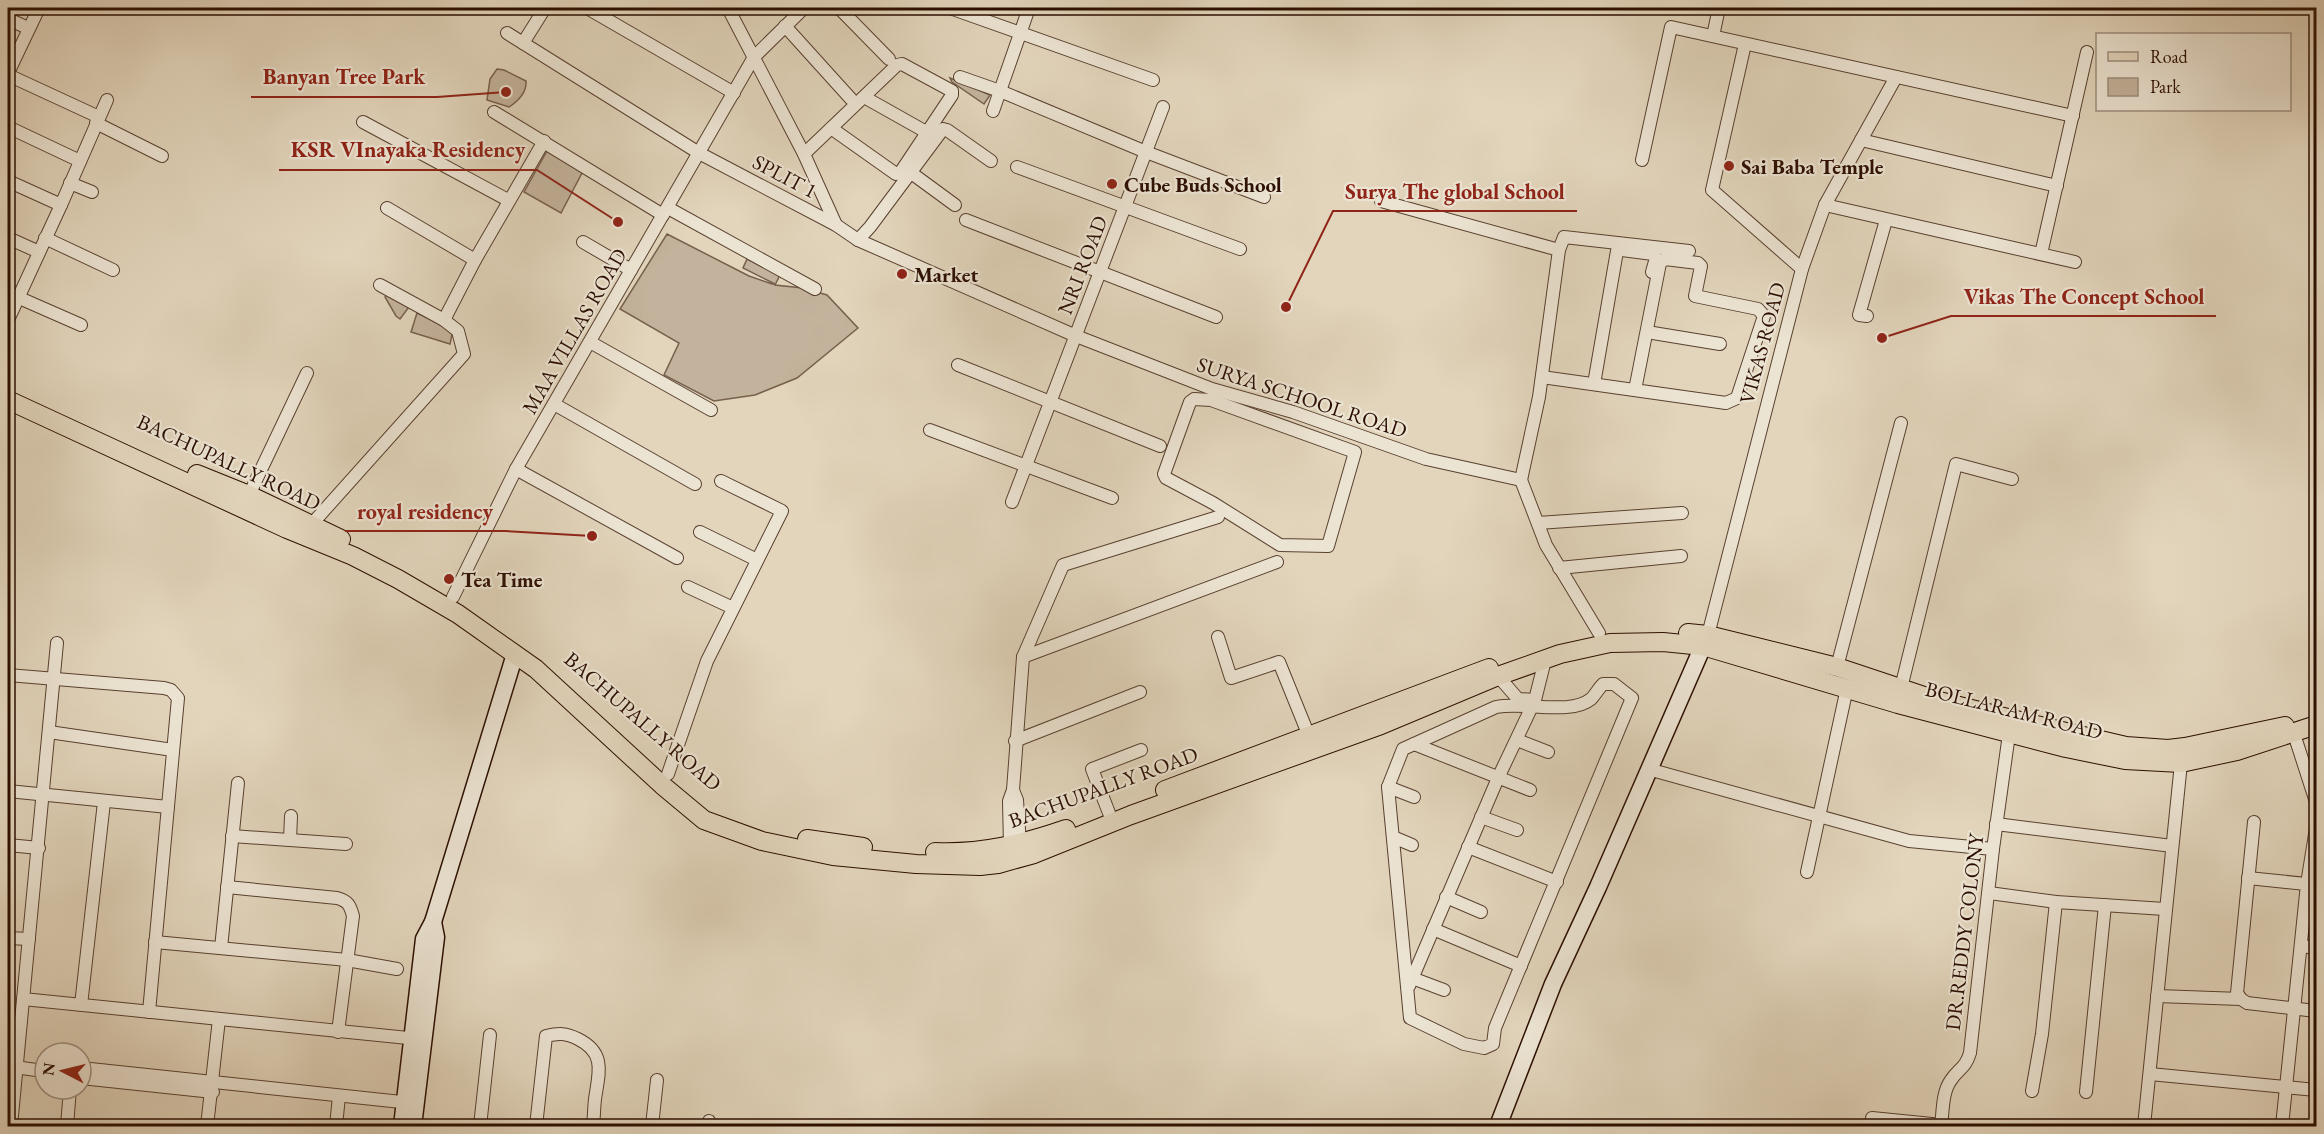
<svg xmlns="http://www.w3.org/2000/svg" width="2324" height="1134" viewBox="0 0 2324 1134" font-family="'EB Garamond',serif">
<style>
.green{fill:#c3b39c;stroke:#77604e;stroke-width:1.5}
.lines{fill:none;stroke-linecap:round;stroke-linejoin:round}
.street-casing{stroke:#59402f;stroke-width:14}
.secondary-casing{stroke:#2b0e00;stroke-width:19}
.primary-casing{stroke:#2b0e00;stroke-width:20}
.street{stroke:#ece4d3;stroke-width:12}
.secondary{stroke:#ece4d3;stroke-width:16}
.primary{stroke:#e2d5bc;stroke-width:18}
.poi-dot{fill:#8f2418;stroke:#ece4d3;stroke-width:2}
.labels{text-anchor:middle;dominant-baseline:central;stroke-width:4.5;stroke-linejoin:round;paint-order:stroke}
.poi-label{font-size:21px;font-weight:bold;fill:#2b0e00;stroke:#ece4d3;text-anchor:start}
.street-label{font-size:21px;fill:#2b0e00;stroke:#ece4d3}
.leader{fill:none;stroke:#8f2418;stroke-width:2}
.callout-dot{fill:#8f2418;stroke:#ece4d3;stroke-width:2}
.callout-label{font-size:22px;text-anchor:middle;font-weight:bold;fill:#8f2418;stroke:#ece4d3;stroke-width:4.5;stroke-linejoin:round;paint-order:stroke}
</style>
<rect width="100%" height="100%" fill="#e2d5bc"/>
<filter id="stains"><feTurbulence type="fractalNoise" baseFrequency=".00333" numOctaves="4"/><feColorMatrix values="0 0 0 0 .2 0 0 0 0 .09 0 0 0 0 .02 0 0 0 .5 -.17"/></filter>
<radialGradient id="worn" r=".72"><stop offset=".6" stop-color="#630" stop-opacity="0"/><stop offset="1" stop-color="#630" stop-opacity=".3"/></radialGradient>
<g class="green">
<path d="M497,69L504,70L526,81C527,93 518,101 509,107L487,100L490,79Z"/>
<path d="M950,78L990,95L984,104L952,82Z"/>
<path d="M547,151L583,171L561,213L524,192Z"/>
<path d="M667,234L749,276L772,284H775L743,268L747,259L780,275L775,285L803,288L827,295L858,328L797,378L755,395L714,401L664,375L679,343L620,309Z"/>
<path d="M388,292L409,307L400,319L396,316L385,297Z"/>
<path d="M417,313L453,330L450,344L411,332Z"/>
</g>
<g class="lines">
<defs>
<g id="street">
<path d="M587,8L734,93"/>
<path d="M728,8L804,154L836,225"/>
<path d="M839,8L889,59"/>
<path d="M950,8L1153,80"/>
<path d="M8,19L28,28"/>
<path d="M785,26L851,99"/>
<path d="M507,33L699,153L836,225L858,240L1076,336L1212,389L1293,412L1426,459L1521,480"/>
<path d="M1713,36L1719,8"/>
<path d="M523,43L545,8"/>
<path d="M1745,44L1712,190L1802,269"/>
<path d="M8,73L39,8"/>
<path d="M8,75L99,117"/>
<path d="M960,77L1000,91L1146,152L1264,197"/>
<path d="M864,97L928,133"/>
<path d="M993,111L1029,8"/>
<path d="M494,112L663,215"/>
<path d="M363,122L508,200"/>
<path d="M96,123L162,156"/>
<path d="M8,127L80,161"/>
<path d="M1861,140L2057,186"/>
<path d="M804,154C835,124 866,95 897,65L902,64L952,91V95L900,173L896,174L831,128"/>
<path d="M1642,160L1671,27L2073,116"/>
<path d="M1017,167L1240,249"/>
<path d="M910,172L955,205"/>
<path d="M8,181L61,205L8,320"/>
<path d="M70,183L92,192"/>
<path d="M1381,201L1559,250"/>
<path d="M61,205L107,100"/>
<path d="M1825,205L2075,262"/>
<path d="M387,208L475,260"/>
<path d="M668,208L815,289"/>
<path d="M966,220L1216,317"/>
<path d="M8,238L39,252"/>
<path d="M45,238L113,270"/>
<path d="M858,240L870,227L943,129L947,130L991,161"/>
<path d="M583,242L631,270"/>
<path d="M2041,254L2087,52"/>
<path d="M8,293L81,325"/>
<path d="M1867,316L1859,315L1886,220"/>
<path d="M444,320L475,260L544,141"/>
<path d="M1647,332L1720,344"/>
<path d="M590,342L711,410"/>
<path d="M958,365L1160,446"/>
<path d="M1542,377L1726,403L1737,398L1764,316L1758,309L1695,296L1701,266L1698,263L1665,259L1660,263L1635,390"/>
<path d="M1594,384L1617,251L1622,250L1653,254L1656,258L1652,272"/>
<path d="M1194,399L1211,400L1355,452L1328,546L1280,545L1213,503L1166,478L1164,474L1190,402Z"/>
<path d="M554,404L695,484"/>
<path d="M930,430L1112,498"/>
<path d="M516,469L677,558"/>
<path d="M1521,480L1539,397L1559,250L1564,237L1689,251"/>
<path d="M1521,480L1546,545L1599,633"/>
<path d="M249,495L307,373"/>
<path d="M1012,502L1163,107"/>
<path d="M1538,523L1682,513"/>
<path d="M311,525L464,354L458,331L444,320L380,285"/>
<path d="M700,532L757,560"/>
<path d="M1559,568L1681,556"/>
<path d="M688,587L733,608"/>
<path d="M453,597L516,469L754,57L804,8"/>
<path d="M1708,635L1802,269L1825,205L1896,77"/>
<path d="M1218,637L1231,678L1279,662L1309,736"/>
<path d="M1023,657L1277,562"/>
<path d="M1837,667L1901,423"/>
<path d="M8,675L164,688L171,690L178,698L149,1012"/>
<path d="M1498,676L1518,699L1535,700L1545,660"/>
<path d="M1603,684H1614L1632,698L1495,1028L1493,1044L1484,1048L1464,1044L1410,1018L1388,787L1403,749L1496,707C1524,701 1570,716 1591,699C1595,695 1599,688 1603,684Z"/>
<path d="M1901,688L1956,464L2012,479"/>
<path d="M49,732L173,750"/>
<path d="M2294,734L2316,802"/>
<path d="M1517,740L1548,752"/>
<path d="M1015,741L1140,692"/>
<path d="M1414,744L1530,790"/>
<path d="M1648,769L1909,841L1993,849"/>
<path d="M668,774L707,661L782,511L721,481"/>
<path d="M1388,787L1414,797"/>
<path d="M1013,790L1023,657L1063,565L1218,517"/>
<path d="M8,791L168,807"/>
<path d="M1109,813L1092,769L1141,750"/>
<path d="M1481,817L1517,830"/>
<path d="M2254,822L2237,993L2241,999L2247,1003L2316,1011"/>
<path d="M1996,824L2172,846"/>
<path d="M232,836L346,844"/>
<path d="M1393,837L1412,845"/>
<path d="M290,840L291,816"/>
<path d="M8,845L39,848"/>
<path d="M1010,846L1009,801L1013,790L1017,800L1020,844"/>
<path d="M1468,847L1557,882"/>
<path d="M1807,872L1847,688"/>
<path d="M2248,878L2316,885"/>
<path d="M227,887L337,898C348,901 350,905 353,916L338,1032"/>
<path d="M1989,893L2056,902L2165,909"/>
<path d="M1446,897L1481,912"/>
<path d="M1433,929L1521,966"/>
<path d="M8,938L29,939"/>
<path d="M155,942L347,960L397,969"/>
<path d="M2301,946L2316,948"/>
<path d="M221,948L238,783"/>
<path d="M1412,978L1444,990"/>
<path d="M1409,986L1498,778L1535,700"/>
<path d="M2157,996L2241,999"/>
<path d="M23,999L418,1039"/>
<path d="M81,1005L104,802"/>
<path d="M8,1066L36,1070L45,1074"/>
<path d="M81,1068L411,1103"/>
<path d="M2150,1074L2316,1090"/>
<path d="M81,1078L213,1092"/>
<path d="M2032,1091L2042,1034L2056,902"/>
<path d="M2086,1092L2105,905"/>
<path d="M1872,1118L1942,1125"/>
<path d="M11,1126L57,643"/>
<path d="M67,1126L70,1089"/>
<path d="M207,1126L219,1019"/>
<path d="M336,1126L339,1096"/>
<path d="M480,1126L490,1035"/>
<path d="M536,1126L546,1036C559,1033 566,1033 578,1039C606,1053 599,1072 595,1099C594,1108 594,1117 593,1126"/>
<path d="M652,1126L657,1080"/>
<path d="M708,1126L709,1121"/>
<path d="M1941,1126C1943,1112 1942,1092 1951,1080C1959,1068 1965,1069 1970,1053L1993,849L2009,734"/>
<path d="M2144,1126L2181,763"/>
<path d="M2282,1126L2307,884L2316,828"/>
</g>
<g id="secondary">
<path d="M402,1126L424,939L433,922L515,654"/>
<path d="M413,1126L436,937L433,922"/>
<path d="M1498,1126L1553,984L1598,887L1703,646"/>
</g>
<g id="primary">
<path d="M8,400L287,529L353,556L398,579L458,614L536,669L662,785L704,820L762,841L833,856L916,864L980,866L998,864L1034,854L1131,815L1381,725L1498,676L1560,654L1610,643L1663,642L1703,646L1898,704L2066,748L2125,760L2181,763L2237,751L2316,725"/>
<path d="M197,474L249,495L341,539"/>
<path d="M1688,633L1708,635L1837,667L1939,701L2028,723L2126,746L2168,749L2185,747L2285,726"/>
<path d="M1165,790L1489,668"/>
<path d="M807,839L863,847"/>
<path d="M935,852C981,854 1023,844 1066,829"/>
</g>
</defs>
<use href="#street" class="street-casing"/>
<use href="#secondary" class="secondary-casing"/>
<use href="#primary" class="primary-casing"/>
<use href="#street" class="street"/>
<use href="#secondary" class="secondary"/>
<use href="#primary" class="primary"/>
</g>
<g class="poi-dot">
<circle cx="1729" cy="166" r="6"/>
<circle cx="1112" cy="184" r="6"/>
<circle cx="902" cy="274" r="6"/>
<circle cx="449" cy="579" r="6"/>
</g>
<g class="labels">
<g class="poi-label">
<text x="1741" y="166">Sai Baba Temple</text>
<text x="1124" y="184">Cube Buds School</text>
<text x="914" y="274">Market</text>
<text x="461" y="579">Tea Time</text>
</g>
<g class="street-label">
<text transform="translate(785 176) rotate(28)">SPLIT 1</text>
<text transform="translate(1082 265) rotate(-69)">NRI ROAD</text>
<text transform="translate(574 331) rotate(-60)">MAA VILLAS ROAD</text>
<text transform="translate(1762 343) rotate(-75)">VIKAS ROAD</text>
<text transform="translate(1302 397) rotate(18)">SURYA SCHOOL ROAD</text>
<text transform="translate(229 462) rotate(25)">BACHUPALLY ROAD</text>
<text transform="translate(2014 710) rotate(14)">BOLLARAM ROAD</text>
<text transform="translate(643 721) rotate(41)">BACHUPALLY ROAD</text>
<text transform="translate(1103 787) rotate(-20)">BACHUPALLY ROAD</text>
<text transform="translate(1964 932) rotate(-83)">DR.REDDY COLONY</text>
</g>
</g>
<path class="leader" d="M506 92L437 97H251M618 222L537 170H279M1286 307L1333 211H1577M1882 338L1951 316H2216M592 536L505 531H345"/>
<g class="callout-dot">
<circle cx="506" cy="92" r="6"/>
<circle cx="618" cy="222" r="6"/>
<circle cx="1286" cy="307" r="6"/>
<circle cx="1882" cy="338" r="6"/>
<circle cx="592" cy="536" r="6"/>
</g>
<g class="callout-label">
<text x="344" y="84">Banyan Tree Park</text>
<text x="408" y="157">KSR VInayaka Residency</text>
<text x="1455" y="199">Surya The global School</text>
<text x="2084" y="304">Vikas The Concept School</text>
<text x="425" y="519">royal residency</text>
</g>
<rect width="2324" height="1134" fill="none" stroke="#e2d5bc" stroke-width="30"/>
<rect x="9" y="9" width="2306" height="1116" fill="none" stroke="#2b0e00" stroke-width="3"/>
<rect x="15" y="15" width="2294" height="1104" fill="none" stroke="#2b0e00" stroke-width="1.5"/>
<rect x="2096" y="33" width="195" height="78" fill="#ece4d3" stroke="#9f8e7f" stroke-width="1.5"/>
<rect x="2108" y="52" width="30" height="9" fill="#e2d5bc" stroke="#9f8e7f" stroke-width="1.5"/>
<text x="2150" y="63" font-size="18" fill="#2b0e00">Road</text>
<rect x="2108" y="78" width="30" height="18" fill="#c3b39c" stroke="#9f8e7f" stroke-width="1.5"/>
<text x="2150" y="93" font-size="18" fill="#2b0e00">Park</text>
<g transform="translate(63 1071) rotate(277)"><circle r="28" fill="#ece4d3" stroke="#9f8e7f" stroke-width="1.5"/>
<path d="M0-4.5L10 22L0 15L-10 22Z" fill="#8f2418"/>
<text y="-9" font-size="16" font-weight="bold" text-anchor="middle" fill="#2b0e00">N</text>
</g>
<rect width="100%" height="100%" filter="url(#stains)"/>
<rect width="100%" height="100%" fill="url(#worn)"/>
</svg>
